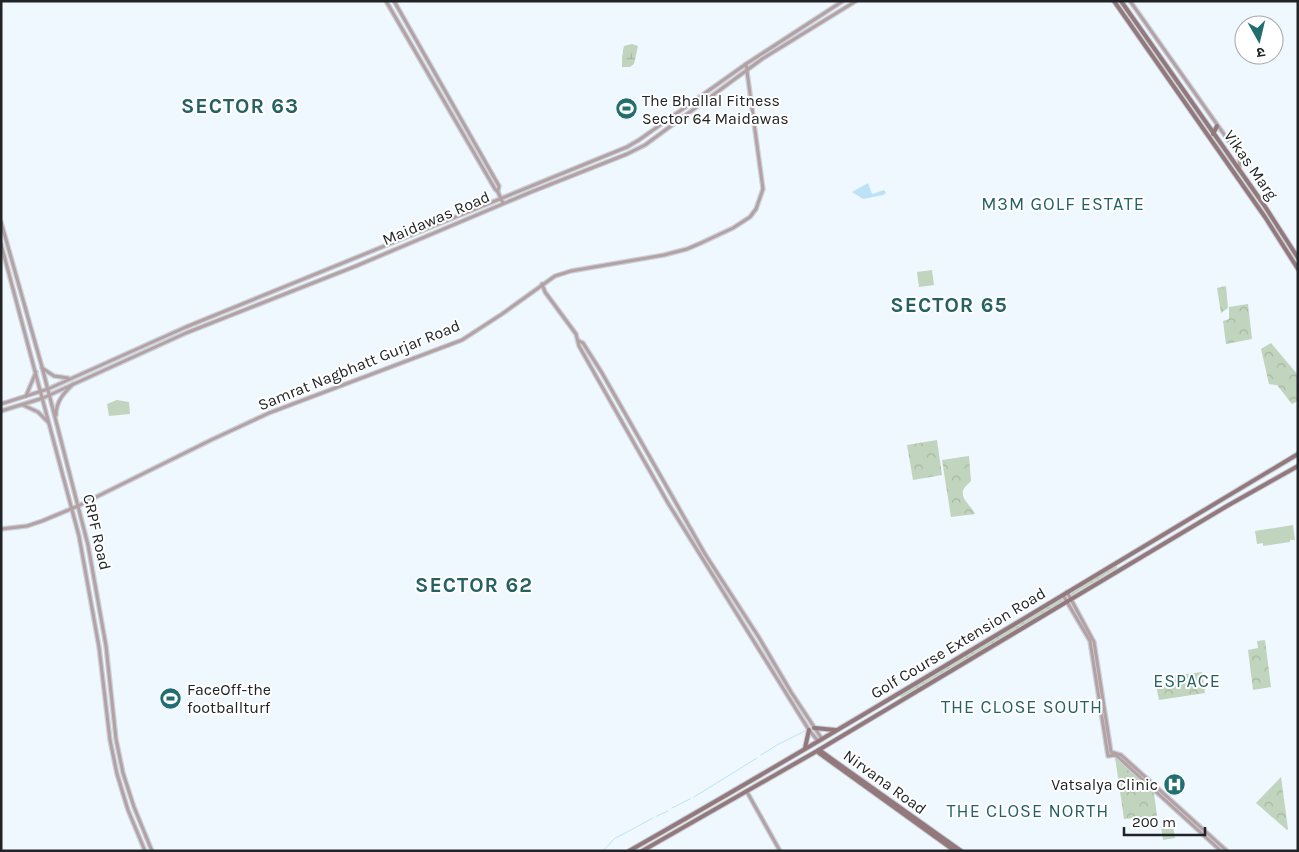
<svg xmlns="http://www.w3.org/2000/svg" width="1299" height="852" viewBox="0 0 1299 852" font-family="Karla,'Noto Sans Devanagari',sans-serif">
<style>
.grass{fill:url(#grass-dots)}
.wetland{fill:url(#wetland-marsh)}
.park{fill:url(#park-crowns)}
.garden{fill:#c1d4bd}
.water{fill:#bde2f7}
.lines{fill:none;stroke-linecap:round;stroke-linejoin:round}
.stream{stroke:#bde2f7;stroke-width:1}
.tertiary-casing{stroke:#cad1d8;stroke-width:5.5}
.secondary-casing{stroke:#cad1d8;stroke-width:6}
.tertiary{stroke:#b4a1a4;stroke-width:3}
.secondary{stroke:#93797c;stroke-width:4}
.labels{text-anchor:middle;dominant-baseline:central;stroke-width:4;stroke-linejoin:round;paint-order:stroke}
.poi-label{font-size:16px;fill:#202427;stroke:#fff;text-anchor:start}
.street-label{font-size:16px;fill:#202427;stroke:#fff}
.neighbourhood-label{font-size:18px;letter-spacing:1px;fill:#256062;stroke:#fff}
.district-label{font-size:21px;font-weight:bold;letter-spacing:1px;fill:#256062;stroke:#fff}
</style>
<defs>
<pattern id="grass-dots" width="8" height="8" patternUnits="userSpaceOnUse" patternTransform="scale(1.25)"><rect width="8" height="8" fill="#c1d4bd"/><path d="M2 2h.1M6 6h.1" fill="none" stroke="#a6b6a2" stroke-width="1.8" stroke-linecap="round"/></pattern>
<pattern id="wetland-marsh" width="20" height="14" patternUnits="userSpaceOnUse" patternTransform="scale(1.25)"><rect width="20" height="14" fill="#c1d4bd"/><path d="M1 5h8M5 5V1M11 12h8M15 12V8" fill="none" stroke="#a6b6a2"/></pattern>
<pattern id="park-crowns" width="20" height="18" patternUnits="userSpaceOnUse" patternTransform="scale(1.25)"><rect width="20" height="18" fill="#c1d4bd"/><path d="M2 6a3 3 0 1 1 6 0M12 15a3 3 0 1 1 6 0" fill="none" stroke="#a6b6a2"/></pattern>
</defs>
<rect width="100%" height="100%" fill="#eff7ff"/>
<g class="grass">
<path d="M1116,565L1117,568L1072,595H1069Z"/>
<path d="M1062,598L1064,600L1062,602L900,698L901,695Z"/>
</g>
<path class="wetland" d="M632,44L638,46L634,64L630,67H622V57L624,46Z"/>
<g class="park">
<path d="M1226,286L1228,308L1221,313L1217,288Z"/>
<path d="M1248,304L1252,339L1226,344L1223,321L1229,319V307Z"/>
<path d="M1271,343L1298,375V401L1292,404L1277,385L1269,384L1261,349Z"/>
<path d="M937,440L942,475L913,480L907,445Z"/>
<path d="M969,456L971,481C969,483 967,485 965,487C957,497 972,506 975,514L951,517L942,460Z"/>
<path d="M1265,640L1271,687L1253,690L1248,650L1258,648L1257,641Z"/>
<path d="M1202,672L1205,693L1159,700L1156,685L1165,683L1164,677Z"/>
<path d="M1115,757L1154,793L1157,816L1124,819Z"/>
<path d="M1281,777L1288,829L1287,830L1256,803Z"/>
<path d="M1173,826L1175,838L1163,840L1161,827Z"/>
</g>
<g class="garden">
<path d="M932,270L934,285L919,287L917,272Z"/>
<path d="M117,400L129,402L130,414L109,416L107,404Z"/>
<path d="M1293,525L1295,540H1290V542L1263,546V543L1257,544L1255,531Z"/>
</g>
<path class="water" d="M868,183L872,194L884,190L886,193L883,195L863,199L852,192Z"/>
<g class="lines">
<g class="stream">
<path d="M761,755L777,745L807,730"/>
<path d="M694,797L757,758"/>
<path d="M672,808L690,799"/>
<path d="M657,816L668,811"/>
<path d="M603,851L614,839L653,818"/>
</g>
<defs>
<g id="tertiary">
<path d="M386,1L495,189L498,192L503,203"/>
<path d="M394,1L499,186L498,191"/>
<path d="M1130,1L1240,157L1239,170"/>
<path d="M1,222L42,367L88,545L106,646L116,739L123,773L134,807L152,851"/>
<path d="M1,244L79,536L99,647L110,740L117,774L128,810L145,851"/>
<path d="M542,284L545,292L576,334L579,346L668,503L809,730L818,741"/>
<path d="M579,341L583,343L602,373L705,554L758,636L791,692L822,739"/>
<path d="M42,368L54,376L68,378"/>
<path d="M26,396L36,372"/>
<path d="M1,404L48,389L186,327L627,147L639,140L746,64L843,1"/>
<path d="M23,405L38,412L48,422"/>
<path d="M1,411L43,398L186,333L356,266L531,192L627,154L645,145L762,59L856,1"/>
<path d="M56,415C56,401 64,393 73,384"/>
<path d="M1,529L27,526L42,521L78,506L211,440L269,413L462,340L502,314L555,276L571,271L664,255L687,249L701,243L733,228L750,217L756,209L763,189L746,64"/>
<path d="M1067,592L1094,642L1111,752L1121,755L1227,851"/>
<path d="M1063,595L1090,641L1108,756L1115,755L1118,757L1221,851"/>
<path d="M747,792L780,851"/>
</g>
<g id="secondary">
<path d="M1114,1L1265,217L1298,269"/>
<path d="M1121,1L1264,205L1298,258"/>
<path d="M1213,134L1217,126"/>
<path d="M814,728L836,730"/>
<path d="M805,748L809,730"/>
<path d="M819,750L961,851"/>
<path d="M819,753L955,851"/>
<path d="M629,851C854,723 1075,587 1298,454"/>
<path d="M642,851L817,751L1227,506L1298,466"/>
</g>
</defs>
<use href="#tertiary" class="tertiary-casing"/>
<use href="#secondary" class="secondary-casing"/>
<use href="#tertiary" class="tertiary"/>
<use href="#secondary" class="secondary"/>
</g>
<defs>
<symbol id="stadium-disc" viewBox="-11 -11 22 22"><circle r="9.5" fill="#216d70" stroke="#fff"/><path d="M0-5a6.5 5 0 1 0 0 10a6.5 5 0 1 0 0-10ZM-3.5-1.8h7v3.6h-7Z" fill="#fff"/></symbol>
<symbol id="hospital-disc" viewBox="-11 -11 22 22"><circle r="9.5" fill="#216d70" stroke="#fff"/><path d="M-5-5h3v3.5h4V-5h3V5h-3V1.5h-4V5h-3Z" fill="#fff"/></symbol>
</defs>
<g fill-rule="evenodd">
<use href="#stadium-disc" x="614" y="96" width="25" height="25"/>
<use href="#stadium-disc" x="158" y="686" width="25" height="25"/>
<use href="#hospital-disc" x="1162" y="772" width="25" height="25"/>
</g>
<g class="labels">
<g class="poi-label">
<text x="642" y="100">The Bhallal Fitness<tspan x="642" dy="18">Sector 64 Maidawas</tspan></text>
<text x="187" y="689">FaceOff-the<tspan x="187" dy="18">footballturf</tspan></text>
<text x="1158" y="784" text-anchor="end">Vatsalya Clinic</text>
</g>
<g class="street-label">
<text transform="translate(1251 165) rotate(55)">Vikas Marg</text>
<text transform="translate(436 218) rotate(-23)">Maidawas Road</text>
<text transform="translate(359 365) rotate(-22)">Samrat Nagbhatt Gurjar Road</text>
<text transform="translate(97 532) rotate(77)">CRPF Road</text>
<text transform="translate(958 643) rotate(-31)">Golf Course Extension Road</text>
<text transform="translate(885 782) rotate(36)">Nirvana Road</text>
</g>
<g class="neighbourhood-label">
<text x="1063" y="204">M3M GOLF ESTATE</text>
<text x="1187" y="681">ESPACE</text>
<text x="1022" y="707">THE CLOSE SOUTH</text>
<text x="1028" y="811">THE CLOSE NORTH</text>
</g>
<g class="district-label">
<text x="240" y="106">SECTOR 63</text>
<text x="949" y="305">SECTOR 65</text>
<text x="474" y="585">SECTOR 62</text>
</g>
</g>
<rect width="1299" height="852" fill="none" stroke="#202427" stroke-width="5"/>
<g transform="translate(1259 40) rotate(172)"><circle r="24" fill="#ffffff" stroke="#a6a7a9"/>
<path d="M0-4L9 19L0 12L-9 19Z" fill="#216d70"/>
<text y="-8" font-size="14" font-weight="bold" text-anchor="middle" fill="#202427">उ</text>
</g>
<path d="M1124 827v8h81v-8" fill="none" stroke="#202427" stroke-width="2.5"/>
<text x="1132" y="827" font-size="15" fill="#202427" stroke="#ffffff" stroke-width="4" paint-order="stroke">200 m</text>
</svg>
